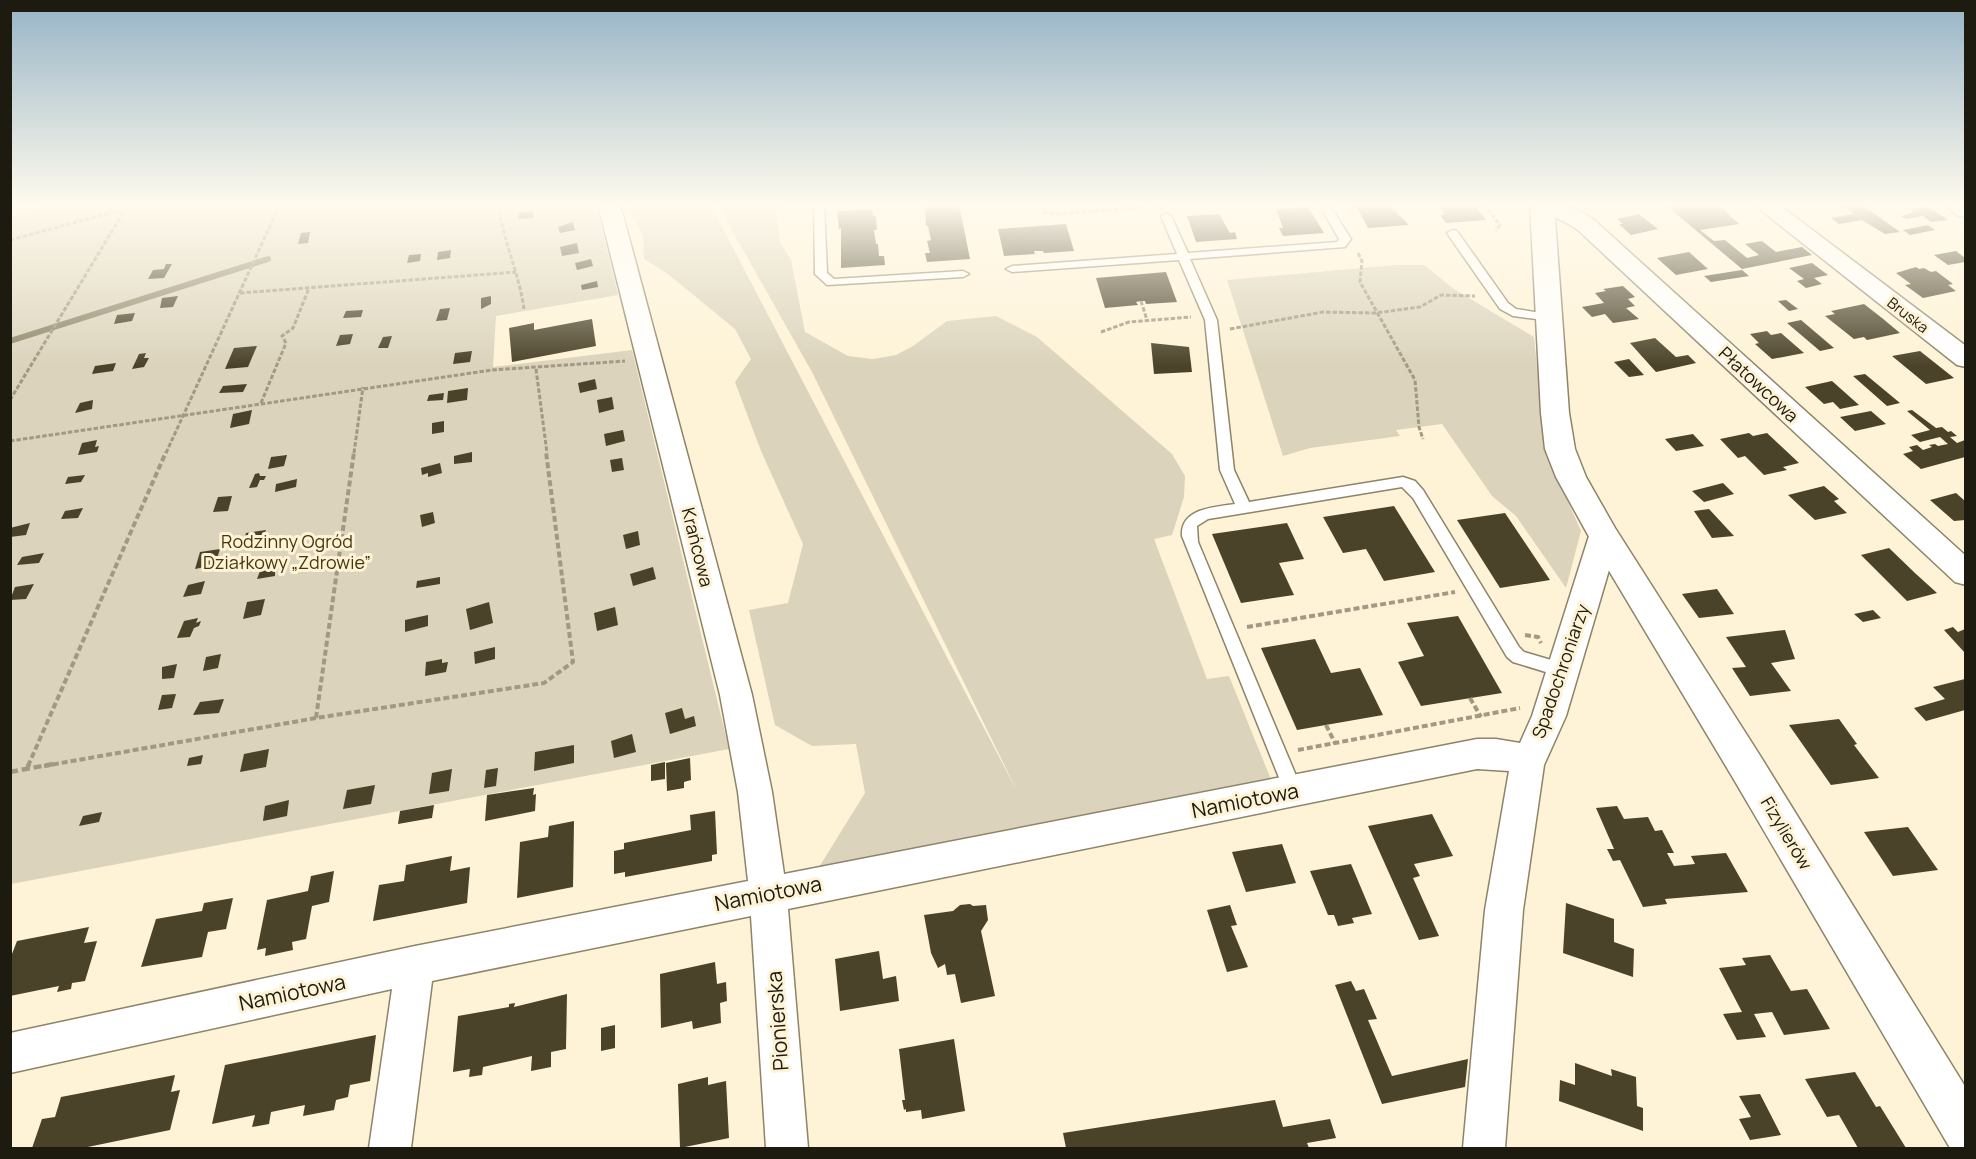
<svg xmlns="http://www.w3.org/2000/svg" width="1976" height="1159" viewBox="0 0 1976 1159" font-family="Manrope,sans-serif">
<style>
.green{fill:#dbd3bc}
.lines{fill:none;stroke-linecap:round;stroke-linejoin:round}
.stream{stroke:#8e866b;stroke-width:6}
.building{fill:#4a4229}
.lane-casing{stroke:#8d8469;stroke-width:3}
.street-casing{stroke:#8d8469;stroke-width:3}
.secondary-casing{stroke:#8d8469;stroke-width:3}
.path-far2{stroke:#a19983;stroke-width:3;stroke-dasharray:4.5 2;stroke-linecap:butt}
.path-far1{stroke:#a19983;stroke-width:4;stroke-dasharray:6 3;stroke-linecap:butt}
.path{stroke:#a19983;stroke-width:4.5;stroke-dasharray:8 4;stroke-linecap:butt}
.lane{fill:#fff;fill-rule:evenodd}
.street{fill:#fff;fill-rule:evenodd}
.secondary{fill:#fff;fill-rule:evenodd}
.labels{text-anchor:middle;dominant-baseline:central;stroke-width:6;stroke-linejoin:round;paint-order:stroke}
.far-street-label{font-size:15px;fill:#1d1a0f;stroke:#fef3d6}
.street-label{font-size:18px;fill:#1d1a0f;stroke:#fef3d6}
.park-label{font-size:18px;fill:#44370b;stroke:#fef3d6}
.near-street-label{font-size:21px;fill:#1d1a0f;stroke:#fef3d6}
</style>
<rect width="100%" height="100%" fill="#fef3d6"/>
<g class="green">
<path d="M52,204H596L618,295L496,316L493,367L632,350L729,749L11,884V215Z"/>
<path d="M626,204H710L1019,795L812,372L717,204H784L776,212L780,242L791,260L805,332L848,356L873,359L896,355L913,346L947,321L996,316L1037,337L1172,454L1185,476L1184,497L1172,535L1154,539L1207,679L1229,676L1272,782L1035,825L816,872L865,793L856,744L812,746L775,725L749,610L788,603L803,544L761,451L735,382L751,359L735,329L668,274L644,259L643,235Z"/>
<path d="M1396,265H1424L1454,289L1534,337L1545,449L1581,531L1566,588L1516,516L1492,496L1442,424L1396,430L1400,436L1310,448L1283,456L1227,280Z"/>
</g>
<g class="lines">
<path class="stream" d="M10,341L268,259"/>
</g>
<g class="building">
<path d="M959,204L970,259L927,262L925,253H930L927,241L931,240L928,226H926L925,206Z"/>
<path d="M1355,204H1388L1409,225L1368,228Z"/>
<path d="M1437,204H1474L1486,220L1446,223L1440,215L1445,214Z"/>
<path d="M1674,204H1717L1739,224L1700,230L1714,241L1725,240L1747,258L1759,255L1745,244L1762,241L1776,252L1802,247L1812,255L1742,269L1668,207L1675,206Z"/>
<path d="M1840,204H1861L1900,232L1885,234L1862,220L1839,224L1831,218L1854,214Z"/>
<path d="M1308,207L1324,233L1283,236L1279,228H1283L1276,209Z"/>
<path d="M1929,207L1948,220L1931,222L1923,216L1906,219L1901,216L1912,213L1910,212H1914L1911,209Z"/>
<path d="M872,209L873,216H876L877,230H874L876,244H878L879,256H884L885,265L841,268V228L839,229L837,211Z"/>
<path d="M534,211L533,218L518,219L519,213Z"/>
<path d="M1219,214L1230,233L1235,232L1237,239L1196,242L1187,216Z"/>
<path d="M1639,214L1658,229L1631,235L1619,224H1623L1617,219Z"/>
<path d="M573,222L575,230L560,233L558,227Z"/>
<path d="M1066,224L1074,251L1044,253L1043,251H1034L1035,254L1004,256L998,229Z"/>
<path d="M1928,225L1935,230L1910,235L1903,230Z"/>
<path d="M310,232L308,243L298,244L301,233Z"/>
<path d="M577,243L579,253L562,256L560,247Z"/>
<path d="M451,250L450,258L437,260L438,252Z"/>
<path d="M1956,251L1965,258V262L1948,265L1934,255Z"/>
<path d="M1689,252L1708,269L1676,275L1657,258Z"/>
<path d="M421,254L420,261L407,263L409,255Z"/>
<path d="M591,259L593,266L577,270L575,263Z"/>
<path d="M1812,263L1828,275L1814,278L1822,284L1806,288L1797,281L1804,279L1789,268Z"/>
<path d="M166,264H172L164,278L148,279L153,270L164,269Z"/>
<path d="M1916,267L1919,269L1924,268L1931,272L1936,271L1953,284L1948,285L1956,291L1923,298L1905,285L1911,284L1896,273Z"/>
<path d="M1742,270L1749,276L1711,282L1704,276Z"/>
<path d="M1166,272L1177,302L1146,304L1145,301H1141L1136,302L1138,305L1105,308L1096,278Z"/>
<path d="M597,281L598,287L582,290L581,285Z"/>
<path d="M1623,286L1635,297L1628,299L1635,306L1626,308L1639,319L1613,323L1605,314L1592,317L1582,307L1604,303L1595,293L1606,291L1603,289Z"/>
<path d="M178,296L173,307L160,308L162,298Z"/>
<path d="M491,296V304L481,309V298Z"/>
<path d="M1786,300L1798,309L1789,311L1778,301Z"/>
<path d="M1864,304L1882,318L1900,333L1867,340L1864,337L1854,339L1825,316L1835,314L1831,311Z"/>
<path d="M450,308L447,320L436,321L440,309Z"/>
<path d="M363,310L361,317L343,318L346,311Z"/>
<path d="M135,313L132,321L114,324L117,315Z"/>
<path d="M592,319L596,346L512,362L509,328L534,323V330Z"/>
<path d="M1801,320L1834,348L1820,351L1787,323Z"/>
<path d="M1767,331L1771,335L1781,333L1804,353L1772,359L1755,344L1759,343L1750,334Z"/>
<path d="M353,334L350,344L336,346L340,335Z"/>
<path d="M392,336L388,348H378L383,337Z"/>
<path d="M1655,338L1676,357L1688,355L1696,363L1656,372L1630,343Z"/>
<path d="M1151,343L1189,347L1192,372L1154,374Z"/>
<path d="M257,346L248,367L225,369L234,348Z"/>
<path d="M472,351L470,362L453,364L455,353Z"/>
<path d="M1920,351L1954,378L1926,384L1892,356Z"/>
<path d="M146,353L144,358H149L144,367L132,369L139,354Z"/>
<path d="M1629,359L1644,375L1629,377L1614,362Z"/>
<path d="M116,363L113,371L92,374L95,366Z"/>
<path d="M1865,374L1900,403L1887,406L1853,376Z"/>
<path d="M595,379L597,389L580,393L578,383Z"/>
<path d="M1832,381L1859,405L1840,409L1833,402L1824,404L1805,387Z"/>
<path d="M247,384L243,392L219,393L223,386Z"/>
<path d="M468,388L467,400L447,403L448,391Z"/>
<path d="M444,393L443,400L427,401L429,395Z"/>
<path d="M612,397L614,409L599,413L597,400Z"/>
<path d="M93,400L92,409L75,413L80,403Z"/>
<path d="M252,410L249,424L230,428L233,414Z"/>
<path d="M1912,410L1936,428L1942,427L1948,432L1951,431L1957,436L1950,437L1957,443L1965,440V457L1921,469L1903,454L1913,451L1909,447L1917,445L1923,450L1932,447L1929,445L1935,444L1938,446L1948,444L1940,437L1920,442L1911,435L1930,430L1907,411Z"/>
<path d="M1871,411L1886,424L1855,431L1840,417Z"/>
<path d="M444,421V432L432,434V423Z"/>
<path d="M623,430L625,441L606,446L604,434Z"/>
<path d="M1749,433L1753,436L1767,433L1799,463L1783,467L1787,470L1764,475L1745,456L1738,458L1720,439Z"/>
<path d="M1693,434L1704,446L1676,451L1665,439Z"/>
<path d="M97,440L95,447L99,446L97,452L78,455L82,443Z"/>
<path d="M472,452V462L454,464V456Z"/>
<path d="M287,455L284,466L268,469L271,457Z"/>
<path d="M622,458L624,470L612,472L610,460Z"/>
<path d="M440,463L442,473L428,477V473L422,475L421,468Z"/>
<path d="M259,473L260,476H266L264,480H260L257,487L249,488L255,474Z"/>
<path d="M85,475L81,482L65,484L68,477Z"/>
<path d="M297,479L296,487L275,492L276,484Z"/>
<path d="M1723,483L1734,494L1704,502L1692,491Z"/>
<path d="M1824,486L1839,499L1834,501L1847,513L1815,520L1788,495Z"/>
<path d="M1956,493L1965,501V520L1954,521L1930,500Z"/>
<path d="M232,496L228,511L213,512L218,497Z"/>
<path d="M1394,506L1435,572L1384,581L1366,549L1343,553L1323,517Z"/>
<path d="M83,508L78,518L61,519L65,511Z"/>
<path d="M1709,509L1734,536L1712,538L1694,511Z"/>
<path d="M433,512L435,523L422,527L420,515Z"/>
<path d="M1505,513L1550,580L1500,588L1457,520Z"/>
<path d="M30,523L26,535L10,537V528Z"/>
<path d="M1287,523L1304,559L1279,563L1294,595L1241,603L1212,534Z"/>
<path d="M266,530L263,537L244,540L246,533Z"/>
<path d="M638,531L640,545L626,549L623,535Z"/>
<path d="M1889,548L1916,574L1937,593L1907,601L1861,555Z"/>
<path d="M220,549L215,565L195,569L200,552Z"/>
<path d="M44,553L39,563L17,565L22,557Z"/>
<path d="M653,567L656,579L633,586L630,574Z"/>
<path d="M275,570V576L257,579L260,571Z"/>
<path d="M440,577V584L416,588L417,581Z"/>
<path d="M205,581L201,594L183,597L188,585Z"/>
<path d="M34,584L26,599L10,600L15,587Z"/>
<path d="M1717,589L1734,614L1699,618L1682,594Z"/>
<path d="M265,599L261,615L243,619L247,602Z"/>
<path d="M489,602L493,623L470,630L466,609Z"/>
<path d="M615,607L618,625L597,631L594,613Z"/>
<path d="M1873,610L1881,618L1863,622L1854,614Z"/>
<path d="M428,615V626L405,632V620Z"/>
<path d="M1458,616L1502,693L1421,706L1398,662L1424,656L1407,623Z"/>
<path d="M198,618L196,623L201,621L199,626L194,628L190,637L177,638L184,621Z"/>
<path d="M1953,627L1958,632L1965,629V653L1944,630Z"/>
<path d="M1785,630L1795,659L1771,663L1791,691L1750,696L1732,668L1746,667L1726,637Z"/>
<path d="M1315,639L1331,673L1360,668L1383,715L1297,730L1261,648Z"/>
<path d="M495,647V659L475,664L474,652Z"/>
<path d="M221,654L218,668L203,671L206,657Z"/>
<path d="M442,659V663L448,662L446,672L425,676L426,662Z"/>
<path d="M177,664L174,678L162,679V667Z"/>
<path d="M1965,679V710L1926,721L1914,708L1945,699L1933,687Z"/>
<path d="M176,694L172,708L158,710L162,695Z"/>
<path d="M224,699L219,713L193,715L200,702Z"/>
<path d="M682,708L685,719L694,716L696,726L670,734L665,713Z"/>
<path d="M1839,719L1857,744L1854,745L1879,778L1831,785L1789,725Z"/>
<path d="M632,734L636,752L614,758L611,741Z"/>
<path d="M574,745V763L534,771L535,752Z"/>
<path d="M269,749L266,767L240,772L244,754Z"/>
<path d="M203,755L201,764L187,766L189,758Z"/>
<path d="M690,758L691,780L684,782V788L667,791L666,763Z"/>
<path d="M665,762V779L651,781V765Z"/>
<path d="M498,768L496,786L484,788L486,770Z"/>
<path d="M452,769L449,791L429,794L432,773Z"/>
<path d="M375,785L371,804L343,809L347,790Z"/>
<path d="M534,788L533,795L536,794L535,811L485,821L487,795Z"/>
<path d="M289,800L287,816L263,821L265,806Z"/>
<path d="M434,805L432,818L398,824L400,811Z"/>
<path d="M1617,806L1624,819L1648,817L1655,831L1662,830L1674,853H1667L1674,866L1695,864L1691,856L1726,853L1748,892L1665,899L1667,904L1643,907L1620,860L1613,861L1607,849H1614L1596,808Z"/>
<path d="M715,811L717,854L712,855V861L625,877V872L614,874V851L624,849V843L691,830L690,815Z"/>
<path d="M102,812L99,822L79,826L83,816Z"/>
<path d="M1432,814L1453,856L1414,864L1420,876L1413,878L1439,936L1419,940L1368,826Z"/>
<path d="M574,821L573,887L517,898L520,842L548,837L549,826Z"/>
<path d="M1908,827L1938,870L1893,876L1864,832Z"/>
<path d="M1282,844L1296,883L1246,892L1232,852Z"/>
<path d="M452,856L450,871L470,867L467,903L373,921L379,885L404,881L406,865Z"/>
<path d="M1351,864L1372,914L1352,918L1354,923L1338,926L1334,915H1328L1310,871Z"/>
<path d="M334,871L329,902L312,906L306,939L292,942L293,950L265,956L266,948L257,950L267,900L308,891L311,876Z"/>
<path d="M233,898L226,929L208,932L202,957L141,967L156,919L202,911L204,903Z"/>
<path d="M1566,903L1614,919V942L1634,949L1633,977L1563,953Z"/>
<path d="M970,904L973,906L986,905L988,920L981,931L995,996L961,1003L955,974L947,975L945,964L938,968L931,953L924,915L953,911L960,905Z"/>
<path d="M1230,905L1237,925L1231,926L1248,967L1227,972L1207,910Z"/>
<path d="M89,927L84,943L97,941L85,981L72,983L71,989L57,992L59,986L10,996V959L17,941Z"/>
<path d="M879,951L883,979L896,976L899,1001L840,1011L835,959Z"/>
<path d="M1770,955L1791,991L1807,989L1830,1029L1784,1035L1772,1012L1754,1014L1766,1037L1737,1040L1723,1014L1742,1012L1719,968L1746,965L1742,958Z"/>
<path d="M715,962L717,984L726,982L727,1001L720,1003L721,1023L693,1029L692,1021L661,1028L660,974Z"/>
<path d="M1351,981L1356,991L1364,989L1377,1019L1368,1020L1392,1076L1468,1059L1465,1087L1382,1104L1335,985Z"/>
<path d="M567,994L566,1049L551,1052V1067L531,1071L532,1056L483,1067L482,1075L469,1077L470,1069L453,1072L458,1016L509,1007V1004L515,1003L514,1007Z"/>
<path d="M615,1025V1048L601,1051V1028Z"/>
<path d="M376,1035L370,1081L350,1085L348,1097L336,1100L334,1110L303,1116L305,1105L271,1112L269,1124L252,1127L255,1115L212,1124L225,1065Z"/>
<path d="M954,1039L965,1111L922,1119L921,1110L906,1112V1109L904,1110L902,1100H905L899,1049Z"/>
<path d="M1575,1063L1612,1076L1611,1069L1636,1077L1637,1106L1643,1108V1131L1559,1101L1560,1080L1575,1085Z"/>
<path d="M1855,1072L1876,1107L1880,1106L1906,1148H1858L1839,1115L1827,1117L1805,1079Z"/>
<path d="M175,1075L171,1092L180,1090L170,1130L83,1148H32L42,1119L55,1117L61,1097Z"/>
<path d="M708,1077V1085L726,1081L729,1138L680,1148L678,1084Z"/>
<path d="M1760,1094L1781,1135L1750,1140L1739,1119L1751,1117L1739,1096Z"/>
<path d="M1275,1100L1283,1127L1330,1119L1336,1138L1307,1143L1309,1148H1066L1063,1133Z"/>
</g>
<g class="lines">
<defs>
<g id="lane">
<path d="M814,204H824L827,273L834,279L963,271L969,274L963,277L827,285L815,274Z"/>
<path d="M1156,204H1166L1167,206L1162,209Z"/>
<path d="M1326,205L1330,206L1351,239L1345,247L1190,259L1217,320L1234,470L1249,502L1403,477L1415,481L1423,490L1519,647L1524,652L1568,665L1570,670L1568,675L1562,677L1513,662L1507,657L1413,498L1402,487L1208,519L1197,526L1198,542L1302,790L1299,796L1293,798L1287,796L1284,790L1182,536C1180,508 1215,507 1235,504L1220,470L1205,320L1179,260L1012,272L1006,269L1012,266L1177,254L1161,216L1166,213L1171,216L1188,253L1337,242L1339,239L1321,208Z"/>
<path d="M1453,230L1457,231L1508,303L1516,309L1553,315V321L1513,316L1500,309L1447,233Z"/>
</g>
<g id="street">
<path d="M598,204H620L752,695L772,792L784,874L1477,739H1496L1520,743L1532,716L1589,536L1594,528L1604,525L1614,528L1619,536L1566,716L1544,765L1523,910L1505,1148H1463L1485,910L1509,771L1477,769L788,909L808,1148H766L751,916L432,981L411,1148H369L392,989L10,1073V1033L415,946L748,881L738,792L720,695Z"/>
<path d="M1535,204C1563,204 1570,204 1594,220L1966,556V585L1955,582L1578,230C1568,222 1541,212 1535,204Z"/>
<path d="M1753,204H1778L1966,346V367L1957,365Z"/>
<path d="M1944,204H1966V217L1958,216Z"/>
</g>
<path id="secondary" d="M1530,204H1554L1569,413L1575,449L1586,477L1615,528L1759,754L1966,1088V1148H1950L1733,778L1593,544L1556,477L1545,449L1541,413Z"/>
</defs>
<use href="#lane" class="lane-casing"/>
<use href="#street" class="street-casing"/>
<use href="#secondary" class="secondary-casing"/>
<g class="path-far2">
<path d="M498,204C503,240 519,273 524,309"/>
<path d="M1484,204L1500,225L1496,231"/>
<path d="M279,205L295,204"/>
<path d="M1349,209H1358"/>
<path d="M1043,212L1055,214L1147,207"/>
<path d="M10,240L143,204"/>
<path d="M1358,253L1362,261L1360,282L1415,380L1419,427L1423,439"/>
<path d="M240,293L516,272"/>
<path d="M1141,301L1147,320"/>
<path d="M1230,329L1323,312L1375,313L1420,307L1441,295L1475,296"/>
<path d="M1101,332L1129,322L1191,317"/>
<path d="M536,369L547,453"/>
<path d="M10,400L126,208"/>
<path d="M261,403L286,343L282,336L293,328L309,288"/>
<path d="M10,441L492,370L625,361"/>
<path d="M166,453L280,204"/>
<path d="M354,453L363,387"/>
</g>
<g class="path-far1">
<path d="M1247,627L1455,592"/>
<path d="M1525,635L1538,637L1541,643"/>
<path d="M1470,698L1481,717"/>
<path d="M316,718L354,452"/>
<path d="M1326,725L1335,743"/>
<path d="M1298,750L1520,708"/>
<path d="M28,766L166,452"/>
<path d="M44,766L316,718L544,683L573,662L546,452"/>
</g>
<g class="path">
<path d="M27,769L29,764"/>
<path d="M10,772L53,764"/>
</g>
<use href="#lane" class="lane"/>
<use href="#street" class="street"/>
<use href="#secondary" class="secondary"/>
</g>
<linearGradient id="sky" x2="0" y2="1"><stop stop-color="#97b4c6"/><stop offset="0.56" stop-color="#fffaed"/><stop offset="1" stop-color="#fffaed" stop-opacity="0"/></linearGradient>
<rect width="1976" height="366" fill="url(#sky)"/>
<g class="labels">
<g class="far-street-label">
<text transform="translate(1908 315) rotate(38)">Bruska</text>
</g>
<g class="street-label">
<text transform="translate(1759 384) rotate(43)">Płatowcowa</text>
<text transform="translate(698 547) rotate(76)">Krańcowa</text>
<text transform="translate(1560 671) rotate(-71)">Spadochroniarzy</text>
<text transform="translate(1787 833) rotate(59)">Fizylierów</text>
</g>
<g class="park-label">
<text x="287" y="541">Rodzinny Ogród<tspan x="287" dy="21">Działkowy „Zdrowie”</tspan></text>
</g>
<g class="near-street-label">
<text transform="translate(1245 800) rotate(-11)">Namiotowa</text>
<text transform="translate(768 893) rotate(-11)">Namiotowa</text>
<text transform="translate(292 992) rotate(-12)">Namiotowa</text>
<text transform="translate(777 1021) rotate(-94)">Pionierska</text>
</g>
</g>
<rect width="1976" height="1159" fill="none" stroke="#1d1a0f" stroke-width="24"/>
</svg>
